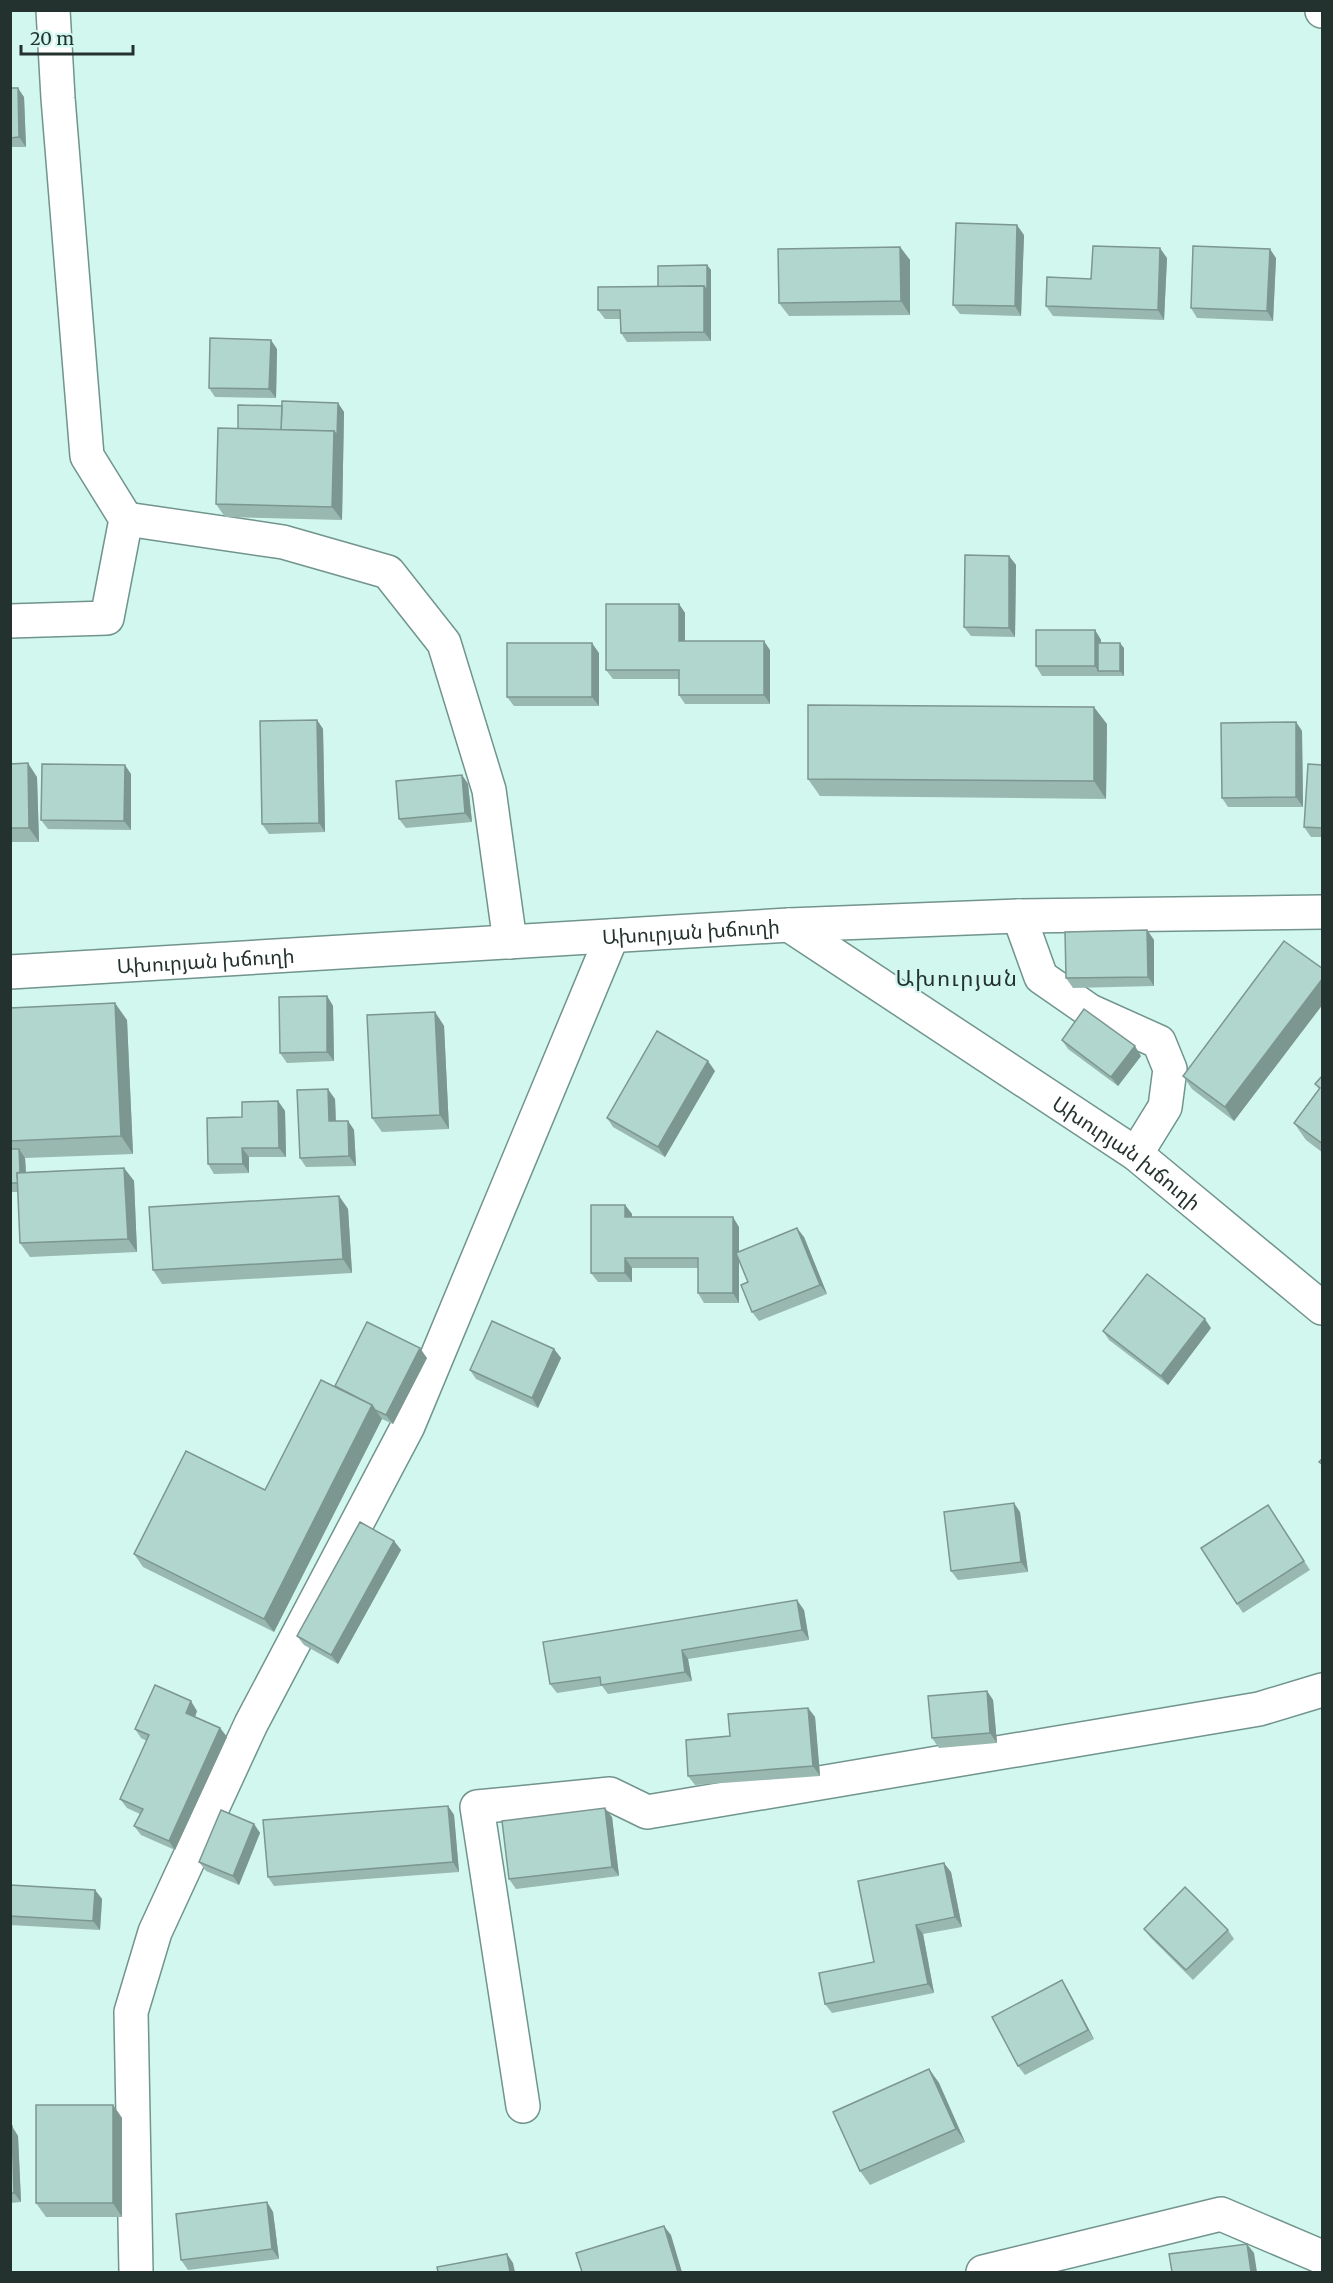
<svg xmlns="http://www.w3.org/2000/svg" width="1333" height="2283" viewBox="0 0 1333 2283" font-family="Merriweather,'Noto Sans Armenian',serif">
<style>
.lines{fill:none;stroke-linecap:round;stroke-linejoin:round}
.minor-casing{stroke:#71948c;stroke-width:36}
.major-casing{stroke:#71948c;stroke-width:36}
.minor{stroke:#fff;stroke-width:33}
.major{stroke:#fff;stroke-width:33}
.wall{fill:#98b8b0}
.shaded-wall{fill:#7c9690}
.building{fill:#b1d6cd;stroke:#7c9690;stroke-width:1.5}
.labels{text-anchor:middle;dominant-baseline:central;stroke-width:4.5;stroke-linejoin:round;paint-order:stroke}
.street-label{font-size:20px;fill:#24322f;stroke:#d2f7ee}
.quarter-label{font-size:22px;letter-spacing:1.5px;fill:#24322f;stroke:#d2f7ee}
</style>
<rect width="100%" height="100%" fill="#d2f7ee"/>
<g class="lines">
<defs>
<g id="minor">
<path d="M1322,10V11"/>
<path d="M126,519L283,542L388,572L444,643L489,790L510,942"/>
<path d="M10,621L107,618L126,519L87,456L58,98L53,10"/>
<path d="M1019,916L1041,977L1090,1011L1159,1042L1170,1069L1165,1107L1136,1154"/>
<path d="M789,925L1019,916L1322,912"/>
<path d="M523,2106L477,1807L610,1794L647,1812L1259,1709L1322,1690"/>
<path d="M136,2272L131,2012L155,1932L251,1724L408,1426L612,936"/>
<path d="M983,2272L1221,2214L1322,2257"/>
</g>
<g id="major">
<path id="s1" d="M10,972L789,925L1136,1154L1322,1308"/>
</g>
</defs>
<use href="#minor" class="minor-casing"/>
<use href="#major" class="major-casing"/>
<use href="#minor" class="minor"/>
<use href="#major" class="major"/>
</g>
<g class="wall">
<path d="M10,88L24,97L26,147H10Z"/>
<path d="M1024,235L1021,316L960,314L953,305Z"/>
<path d="M900,247L910,260V315L789,316L779,303Z"/>
<path d="M1167,258L1164,320L1053,316L1046,306L1091,279Z"/>
<path d="M1276,258L1273,321L1197,318L1191,308Z"/>
<path d="M707,265L711,270V341L627,342L621,333L620,319H605L598,310L658,287Z"/>
<path d="M277,349L276,398L215,397L209,388Z"/>
<path d="M338,403L344,412L342,520L225,517L216,504L238,429L282,406Z"/>
<path d="M1009,556L1016,565L1015,637L971,636L964,627Z"/>
<path d="M679,604L685,613V641L770,650V704H685L679,695V679H613L606,670Z"/>
<path d="M1095,630L1101,640V643L1124,648V676H1042L1036,666Z"/>
<path d="M599,653V706H514L507,697Z"/>
<path d="M317,720L323,729L325,832L269,834L262,824Z"/>
<path d="M1296,722L1302,731L1303,807H1228L1222,798Z"/>
<path d="M1107,724L1106,799L820,796L808,779Z"/>
<path d="M10,764L37,777L39,842H10Z"/>
<path d="M1323,765V837H1311L1304,827Z"/>
<path d="M131,774V830L48,829L41,820Z"/>
<path d="M462,775L468,784L472,822L406,828L399,819Z"/>
<path d="M1147,930L1154,940V986L1073,988L1066,978Z"/>
<path d="M1323,969V1004L1234,1121L1192,1089L1183,1076Z"/>
<path d="M327,996L333,1006L334,1061L287,1063L280,1053Z"/>
<path d="M10,1008L127,1020L133,1154L25,1158L26,1172L124,1168L134,1181L137,1252L30,1257L20,1243L18,1192H10Z"/>
<path d="M435,1012L444,1026L449,1129L382,1132L372,1118Z"/>
<path d="M1062,1040L1141,1056L1118,1086L1068,1049Z"/>
<path d="M715,1071L665,1157L613,1127L607,1118Z"/>
<path d="M1323,1075V1153L1306,1140L1294,1123L1319,1089L1315,1084Z"/>
<path d="M335,1099L336,1121H348L354,1130L356,1166L306,1167L300,1158Z"/>
<path d="M278,1101L285,1111L286,1157H249V1173L214,1174L208,1164L242,1117Z"/>
<path d="M339,1196L348,1209L352,1273L162,1284L153,1270Z"/>
<path d="M625,1205L632,1214V1217L739,1227V1252L804,1237L827,1294L759,1321L752,1312L748,1282L739,1261V1303H704L698,1293V1268H632V1282H598L591,1273Z"/>
<path d="M1211,1328L1168,1385L1109,1340L1103,1331Z"/>
<path d="M554,1349L561,1358L538,1408L476,1379L470,1370Z"/>
<path d="M427,1358L393,1424L382,1419L274,1632L143,1567L134,1554L265,1490L335,1387Z"/>
<path d="M1268,1505L1310,1570L1243,1613L1237,1604Z"/>
<path d="M1020,1512L1028,1572L958,1580L951,1571Z"/>
<path d="M394,1541L401,1550L338,1664L304,1645L297,1636Z"/>
<path d="M804,1610L809,1640L688,1659L692,1681L608,1694L602,1686L557,1693L550,1684Z"/>
<path d="M987,1691L993,1700L997,1743L939,1748L932,1738Z"/>
<path d="M808,1708L815,1717L820,1776L695,1785L688,1776L730,1736Z"/>
<path d="M197,1711L195,1717L220,1728L227,1737L175,1850L141,1835L134,1826L140,1814L127,1808L120,1799L147,1741L141,1738L135,1729Z"/>
<path d="M448,1806L454,1815L459,1872L274,1886L268,1877Z"/>
<path d="M612,1817L619,1876L516,1889L509,1879Z"/>
<path d="M254,1824L260,1833L239,1885L206,1871L199,1862Z"/>
<path d="M951,1872L962,1927L923,1934L934,1993L832,2013L825,2004L874,1962Z"/>
<path d="M10,1885L95,1890L102,1899L100,1930L10,1925Z"/>
<path d="M1144,1929L1228,1930L1234,1939L1193,1980L1151,1938Z"/>
<path d="M1062,1980L1068,1990L1094,2039L1025,2075L1018,2066Z"/>
<path d="M929,2069L939,2083L965,2142L870,2185L860,2171Z"/>
<path d="M113,2105L122,2118V2217H46L36,2203Z"/>
<path d="M10,2126L18,2136L21,2202L10,2203Z"/>
<path d="M267,2202L273,2212L279,2259L188,2270L181,2260Z"/>
</g>
<g class="shaded-wall">
<path d="M18,88L24,97L26,147L19,137Z"/>
<path d="M1017,225L1024,235L1021,316L1015,306Z"/>
<path d="M900,247L910,260V315L901,301Z"/>
<path d="M1160,248L1167,258L1164,320L1158,310Z"/>
<path d="M1270,249L1276,258L1273,321L1267,311Z"/>
<path d="M707,265L711,270V341L704,332V286Z"/>
<path d="M271,340L277,349L276,398L269,389Z"/>
<path d="M338,403L344,412L342,520L332,507L334,431Z"/>
<path d="M1009,556L1016,565L1015,637L1009,628Z"/>
<path d="M679,604L685,613V650L679,641Z"/>
<path d="M1095,630L1101,640V671H1098L1095,666Z"/>
<path d="M764,641L770,650V704L764,695Z"/>
<path d="M592,643L599,653V706L592,697Z"/>
<path d="M1120,643L1124,648V676L1120,671Z"/>
<path d="M1094,707L1107,724L1106,799L1094,781Z"/>
<path d="M317,720L323,729L325,832L319,823Z"/>
<path d="M1296,722L1302,731L1303,807L1296,797Z"/>
<path d="M28,763L37,777L39,842L29,828Z"/>
<path d="M125,765L131,774V830L124,821Z"/>
<path d="M462,775L468,784L472,822L465,813Z"/>
<path d="M1147,930L1154,940V986L1148,977Z"/>
<path d="M1323,978V1004L1234,1121L1225,1107Z"/>
<path d="M327,996L333,1006L334,1061L327,1052Z"/>
<path d="M115,1003L127,1020L133,1154L121,1136Z"/>
<path d="M435,1012L444,1026L449,1129L440,1115Z"/>
<path d="M1135,1046L1141,1056L1118,1086L1111,1077Z"/>
<path d="M708,1061L715,1071L665,1157L658,1147Z"/>
<path d="M328,1089L335,1099L336,1131L329,1121Z"/>
<path d="M278,1101L285,1111L286,1157L279,1148Z"/>
<path d="M348,1121L354,1130L356,1166L349,1156Z"/>
<path d="M242,1148L249,1157V1173L243,1164Z"/>
<path d="M19,1149L25,1158L27,1192L20,1182Z"/>
<path d="M124,1168L134,1181L137,1252L128,1239Z"/>
<path d="M339,1196L348,1209L352,1273L343,1259Z"/>
<path d="M625,1205L632,1214V1227L625,1217Z"/>
<path d="M733,1217L739,1227V1303L733,1293Z"/>
<path d="M797,1228L804,1237L827,1294L820,1285Z"/>
<path d="M625,1258L632,1268V1282L625,1273Z"/>
<path d="M1205,1319L1211,1328L1168,1385L1161,1376Z"/>
<path d="M420,1348L427,1358L393,1424L386,1415Z"/>
<path d="M554,1349L561,1358L538,1408L532,1398Z"/>
<path d="M372,1405L382,1419L274,1632L264,1619Z"/>
<path d="M1014,1503L1020,1512L1028,1572L1021,1562Z"/>
<path d="M394,1541L401,1550L338,1664L331,1655Z"/>
<path d="M797,1600L804,1610L809,1640L802,1630Z"/>
<path d="M682,1650L688,1659L692,1681L685,1672Z"/>
<path d="M987,1691L993,1700L997,1743L990,1733Z"/>
<path d="M191,1701L197,1711L193,1722L186,1713Z"/>
<path d="M808,1708L815,1717L820,1776L813,1766Z"/>
<path d="M220,1728L227,1737L175,1850L169,1841Z"/>
<path d="M448,1806L454,1815L459,1872L453,1862Z"/>
<path d="M605,1808L612,1817L619,1876L612,1867Z"/>
<path d="M254,1824L260,1833L239,1885L233,1876Z"/>
<path d="M944,1863L951,1872L962,1927L955,1917Z"/>
<path d="M95,1890L102,1899L100,1930L93,1921Z"/>
<path d="M916,1925L923,1934L934,1993L928,1984Z"/>
<path d="M1062,1980L1068,1990L1094,2039L1088,2030Z"/>
<path d="M929,2069L939,2083L965,2142L956,2129Z"/>
<path d="M113,2105L122,2118V2217L113,2203Z"/>
<path d="M12,2126L18,2136L21,2202L14,2193Z"/>
<path d="M267,2202L273,2212L279,2259L272,2249Z"/>
<path d="M664,2226L671,2235L682,2272H678Z"/>
<path d="M1247,2244L1254,2253L1257,2272H1251Z"/>
<path d="M507,2254L513,2263L515,2272H510Z"/>
</g>
<g class="building">
<path d="M10,88H18L19,137L10,138Z"/>
<path d="M956,223L1017,225L1015,306L953,305Z"/>
<path d="M1093,246L1160,248L1158,310L1046,306L1047,277L1091,279Z"/>
<path d="M1193,246L1270,249L1267,311L1191,308Z"/>
<path d="M900,247L901,301L779,303L778,249Z"/>
<path d="M707,265V291L704,286L658,287V266Z"/>
<path d="M704,286V332L621,333L620,310H598V287Z"/>
<path d="M210,338L271,340L269,389L209,388Z"/>
<path d="M282,401L338,403L337,436L334,431L281,430Z"/>
<path d="M238,405L282,406L281,430L238,429Z"/>
<path d="M218,428L334,431L332,507L216,504Z"/>
<path d="M965,555L1009,556V628L964,627Z"/>
<path d="M606,604H679V641H764V695H679V670H606Z"/>
<rect x="1036" y="630" width="59" height="36"/>
<rect x="507" y="643" width="85" height="54"/>
<rect x="1098" y="643" width="22" height="28"/>
<path d="M808,705L1094,707V781L808,779Z"/>
<path d="M317,720L319,823L262,824L260,721Z"/>
<path d="M1296,722V797L1222,798L1221,723Z"/>
<path d="M28,763L29,828H10V764Z"/>
<path d="M42,764L125,765L124,821L41,820Z"/>
<path d="M1308,764L1323,765V828L1304,827Z"/>
<path d="M462,775L465,813L399,819L396,781Z"/>
<path d="M1147,930L1148,977L1066,978L1065,932Z"/>
<path d="M1284,941L1323,969V978L1225,1107L1183,1076Z"/>
<path d="M327,996V1052L280,1053L279,997Z"/>
<path d="M115,1003L121,1136L10,1141V1008Z"/>
<path d="M1084,1009L1135,1046L1111,1077L1062,1040Z"/>
<path d="M435,1012L440,1115L372,1118L367,1015Z"/>
<path d="M657,1031L708,1061L658,1147L607,1118Z"/>
<path d="M1323,1075V1144L1294,1123L1320,1088L1315,1084Z"/>
<path d="M328,1089L329,1121H348L349,1156L300,1158L297,1090Z"/>
<path d="M278,1101L279,1148H242L243,1164H208L207,1118L242,1117V1102Z"/>
<path d="M10,1149H19L20,1172L17,1173L18,1183H10Z"/>
<path d="M124,1168L128,1239L20,1243L17,1173Z"/>
<path d="M339,1196L343,1259L153,1270L149,1207Z"/>
<path d="M591,1205H625V1217H733V1293H698V1258H625V1273H591Z"/>
<path d="M797,1228L820,1285L752,1312L741,1285L748,1282L736,1253Z"/>
<path d="M1147,1274L1205,1319L1161,1376L1103,1331Z"/>
<path d="M492,1321L554,1349L532,1398L470,1370Z"/>
<path d="M367,1322L420,1348L386,1415L375,1410L372,1405L335,1386Z"/>
<path d="M321,1380L372,1405L264,1619L134,1554L186,1451L265,1490Z"/>
<path d="M1323,1458V1465L1319,1462Z"/>
<path d="M1014,1503L1021,1562L951,1571L944,1512Z"/>
<path d="M1268,1505L1304,1561L1237,1604L1201,1548Z"/>
<path d="M360,1522L394,1541L331,1655L297,1636Z"/>
<path d="M797,1600L802,1630L682,1650L685,1672L601,1685L600,1677L550,1684L543,1642Z"/>
<path d="M155,1685L191,1701L186,1713L220,1728L169,1841L134,1826L143,1809L120,1799L149,1735L135,1729Z"/>
<path d="M987,1691L990,1733L932,1738L928,1696Z"/>
<path d="M808,1708L813,1766L688,1776L686,1740L730,1736L728,1714Z"/>
<path d="M448,1806L453,1862L268,1877L263,1820Z"/>
<path d="M605,1808L612,1867L509,1879L502,1821Z"/>
<path d="M221,1810L254,1824L233,1876L199,1862Z"/>
<path d="M944,1863L955,1917L916,1925L928,1984L825,2004L819,1973L874,1962L858,1881Z"/>
<path d="M10,1885L95,1890L93,1921L10,1916Z"/>
<path d="M1185,1887L1228,1930L1186,1970L1144,1929Z"/>
<path d="M1062,1980L1088,2030L1018,2066L992,2017Z"/>
<path d="M929,2069L956,2129L860,2171L833,2112Z"/>
<rect x="36" y="2105" width="77" height="98"/>
<path d="M10,2126H12L14,2193H10Z"/>
<path d="M267,2202L272,2249L181,2260L176,2214Z"/>
<path d="M664,2226L678,2272H582L576,2253Z"/>
<path d="M1247,2244L1251,2272H1172L1169,2254Z"/>
<path d="M507,2254L510,2272H438L437,2267Z"/>
</g>
<g class="labels">
<g class="street-label">
<text stroke="none"><textPath href="#s1" startOffset="682">Ախուրյան խճուղի</textPath></text>
<text stroke="none"><textPath href="#s1" startOffset="196">Ախուրյան խճուղի</textPath></text>
<text stroke="none"><textPath href="#s1" startOffset="1188">Ախուրյան խճուղի</textPath></text>
</g>
<g class="quarter-label">
<text x="957" y="978">Ախուրյան</text>
</g>
</g>
<rect width="1333" height="2283" fill="none" stroke="#24322f" stroke-width="24"/>
<path d="M21 45v9h112v-9" fill="none" stroke="#24322f" stroke-width="3"/>
<text x="30" y="45" font-size="18" fill="#24322f" stroke="#d2f7ee" stroke-width="4.5" paint-order="stroke">20 m</text>
</svg>
